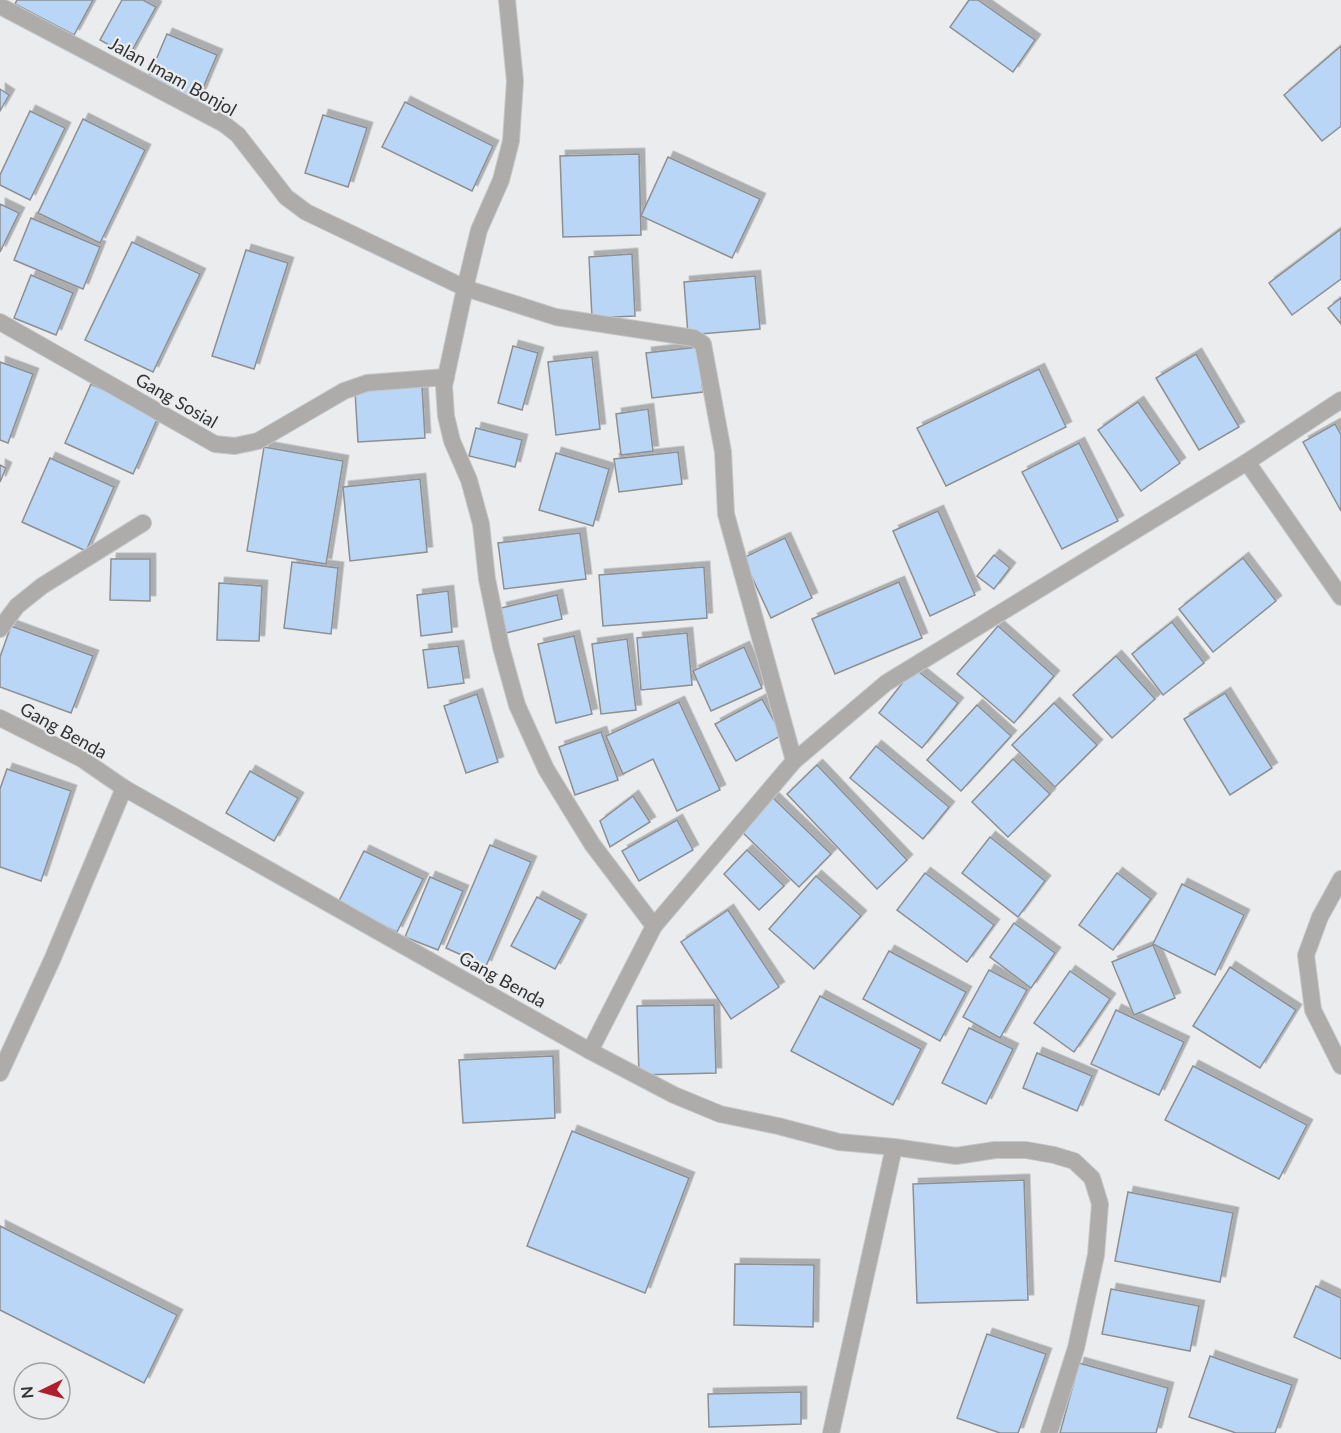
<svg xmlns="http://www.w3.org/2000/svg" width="1341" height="1433" viewBox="0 0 1341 1433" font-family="Lato,sans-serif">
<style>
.building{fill:#bad6f7;stroke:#8d8f91;stroke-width:1.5;filter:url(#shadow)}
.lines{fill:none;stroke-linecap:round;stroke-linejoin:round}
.minor-casing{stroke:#c5c7c9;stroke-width:18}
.minor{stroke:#adacab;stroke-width:16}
.labels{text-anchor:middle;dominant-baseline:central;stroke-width:4.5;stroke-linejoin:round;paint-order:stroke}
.street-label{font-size:18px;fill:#323334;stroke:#eaecee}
</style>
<defs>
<filter id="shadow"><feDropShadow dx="5.5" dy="-5.5" stdDeviation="0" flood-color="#0004"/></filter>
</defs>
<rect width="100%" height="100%" fill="#eaecee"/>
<g class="building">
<path d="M17,0H93L74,35L15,4Z"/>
<path d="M122,0H143L156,7L129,56L100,40Z"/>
<path d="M969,0H978L1035,40L1013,72L950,27Z"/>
<path d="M167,34L217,55L197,102L147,81Z"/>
<path d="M1341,46V126L1322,141L1284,95Z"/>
<path d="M0,89L9,95L0,111Z"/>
<path d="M405,102L493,146L472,191L382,147Z"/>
<path d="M30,111L65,128L30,200L0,185V175Z"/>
<path d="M323,115L367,128L348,187L305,173Z"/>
<path d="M83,119L145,150L100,243L38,213Z"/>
<path d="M639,154L641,235L563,237L560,156Z"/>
<path d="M668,157L760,199L732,258L641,216Z"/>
<path d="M0,204L19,213L0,252Z"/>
<path d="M31,218L100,247L83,289L14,260Z"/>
<path d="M1341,229V279L1292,315L1269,283Z"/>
<path d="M132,242L200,274L153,372L85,340Z"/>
<path d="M246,250L288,263L254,369L212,356Z"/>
<path d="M632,254L635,316L592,318L589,257Z"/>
<path d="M31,275L73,293L56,335L14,318Z"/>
<path d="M755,276L760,329L688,335L684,282Z"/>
<path d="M1341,298V324L1328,308Z"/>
<path d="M513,346L538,353L522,410L498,403Z"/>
<path d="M698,347L703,392L652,398L646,353Z"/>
<path d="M1196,354L1239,427L1199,450L1156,378Z"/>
<path d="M592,357L600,429L556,435L548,362Z"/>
<path d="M0,362L33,374L8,443L0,440Z"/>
<path d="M1039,369L1066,427L946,486L917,428Z"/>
<path d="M91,384L159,415L133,474L65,443Z"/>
<path d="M422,386L425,438L358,442L355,391Z"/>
<path d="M1138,402L1180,463L1141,491L1098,430Z"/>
<path d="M648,409L653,451L621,455L616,414Z"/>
<path d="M1335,424L1341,435V511L1303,442Z"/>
<path d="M476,428L522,440L515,467L469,456Z"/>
<path d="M1079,443L1118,521L1062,549L1022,472Z"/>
<path d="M264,447L343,461L326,564L247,551Z"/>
<path d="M678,452L682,484L619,492L614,459Z"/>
<path d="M556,453L609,469L593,526L539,510Z"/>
<path d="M50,458L114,487L86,551L22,522Z"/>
<path d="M0,465L6,468L0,482Z"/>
<path d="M420,479L427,552L350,561L343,487Z"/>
<path d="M938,511L975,595L930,616L893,531Z"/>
<path d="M580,533L586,579L504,589L498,543Z"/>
<path d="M785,538L812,598L771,618L743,558Z"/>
<path d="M994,555L1010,568L994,589L977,576Z"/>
<path d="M1243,558L1276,601L1213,652L1179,609Z"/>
<path d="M111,559H150V601L110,600Z"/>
<path d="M292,562L338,568L331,634L284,628Z"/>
<path d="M704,567L707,618L603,626L599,575Z"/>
<path d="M899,582L922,638L835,674L812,619Z"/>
<path d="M219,583L262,586L259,641L217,640Z"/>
<path d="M448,591L452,632L421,636L417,595Z"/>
<path d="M557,595L562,619L506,633L501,608Z"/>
<path d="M1172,622L1204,663L1163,695L1132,654Z"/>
<path d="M11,626L93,656L71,713L0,687V657Z"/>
<path d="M998,626L1054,676L1014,723L957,674Z"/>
<path d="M687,633L692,685L641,690L637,638Z"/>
<path d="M574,636L592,714L556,723L538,644Z"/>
<path d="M627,639L636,710L601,714L592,644Z"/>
<path d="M458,646L464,683L428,688L423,650Z"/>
<path d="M744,647L762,688L711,711L693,671Z"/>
<path d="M1116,656L1155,699L1112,738L1073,695Z"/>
<path d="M914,668L958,703L922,748L879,713Z"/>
<path d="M1225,693L1272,768L1230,795L1184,719Z"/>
<path d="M477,694L498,762L466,773L444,706Z"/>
<path d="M762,699L782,735L736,761L715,724Z"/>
<path d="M679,702L720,790L677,811L653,759L623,774L606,736Z"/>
<path d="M1054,703L1097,745L1055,787L1012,745Z"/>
<path d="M977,705L1011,736L961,791L927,760Z"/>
<path d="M601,732L618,780L575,795L559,747Z"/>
<path d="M876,746L949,807L923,839L850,778Z"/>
<path d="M1013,759L1050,794L1008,837L972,802Z"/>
<path d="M817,765L907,860L877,889L787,794Z"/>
<path d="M7,769L71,791L41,881L0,867V789Z"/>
<path d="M250,771L298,798L274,841L226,813Z"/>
<path d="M633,796L650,822L610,847L600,821Z"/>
<path d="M772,797L831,854L799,887L741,831Z"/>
<path d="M677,820L693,850L639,881L622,851Z"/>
<path d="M990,837L1045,881L1018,917L962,873Z"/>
<path d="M490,845L531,862L486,966L446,948Z"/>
<path d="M747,850L784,886L759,910L724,874Z"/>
<path d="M364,851L423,879L397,932L338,903Z"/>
<path d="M925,873L994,925L967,962L897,910Z"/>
<path d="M1117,873L1151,899L1113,950L1079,925Z"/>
<path d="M816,876L861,916L814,969L769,929Z"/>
<path d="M430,877L463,891L438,950L405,937Z"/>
<path d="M1182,884L1244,915L1215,975L1153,944Z"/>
<path d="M537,897L581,920L555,969L511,946Z"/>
<path d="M728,910L779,987L731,1019L681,942Z"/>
<path d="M1014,923L1055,953L1031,988L990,957Z"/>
<path d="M1153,945L1175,998L1134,1015L1112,962Z"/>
<path d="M889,951L966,992L940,1041L863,999Z"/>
<path d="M1230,967L1296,1010L1260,1068L1193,1026Z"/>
<path d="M989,970L1027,990L1000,1038L963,1017Z"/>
<path d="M1070,971L1110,999L1074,1052L1034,1023Z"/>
<path d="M820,996L921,1049L893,1105L791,1051Z"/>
<path d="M714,1005L716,1073L639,1075L637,1006Z"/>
<path d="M1116,1010L1184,1042L1159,1095L1091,1064Z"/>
<path d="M969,1028L1013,1049L986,1104L942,1083Z"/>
<path d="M1037,1053L1092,1076L1077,1111L1023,1088Z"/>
<path d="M553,1056L555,1118L463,1123L459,1060Z"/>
<path d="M1193,1066L1307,1125L1279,1179L1165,1120Z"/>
<path d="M572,1131L689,1178L645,1293L527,1246Z"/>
<path d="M1024,1180L1028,1300L917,1303L913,1184Z"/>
<path d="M1128,1192L1233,1213L1220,1282L1115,1261Z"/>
<path d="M0,1226L177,1315L144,1383L0,1310Z"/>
<path d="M735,1264L814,1265L813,1327L734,1325Z"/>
<path d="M1316,1286L1341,1298V1359L1294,1337Z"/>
<path d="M1111,1289L1199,1306L1190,1351L1102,1334Z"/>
<path d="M987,1334L1046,1354L1018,1433H1000L957,1418Z"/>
<path d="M1210,1356L1292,1385L1275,1433H1236L1189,1417Z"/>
<path d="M1079,1363L1168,1388L1156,1433H1060Z"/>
<path d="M801,1392V1424L709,1427L708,1394Z"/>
</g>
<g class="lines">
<defs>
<g id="minor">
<path d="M507,0L515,81L511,141L501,180L479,230L465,288L444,386L446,416L452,441L469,480L481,524L487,579L501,647L517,705L546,769L592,844L654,926"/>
<path d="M0,6L224,124L238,135L286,197L306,212L465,288L556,317L694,338L703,344L723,452L726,514L794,761"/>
<path d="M0,322L215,444L235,446L258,441L344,391L367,383L446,377"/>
<path d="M1247,462L1341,597"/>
<path d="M0,629L17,606L42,586L143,523"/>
<path d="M0,718L82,759L124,788L590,1051L674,1095L720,1114L778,1126L839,1142L894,1147L956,1156L995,1150H1026L1054,1155L1074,1161L1092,1178L1100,1204L1096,1255L1076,1348L1049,1433"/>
<path d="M1341,879L1320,917L1306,955L1313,1010L1341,1066"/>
<path d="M590,1051L654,926L794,761L886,683L1247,462L1341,400"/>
<path d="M0,1073L52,960L124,788"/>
<path d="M831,1433L894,1147"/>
</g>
</defs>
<use href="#minor" class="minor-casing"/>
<use href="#minor" class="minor"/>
</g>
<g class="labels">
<g class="street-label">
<text transform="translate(173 76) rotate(29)">Jalan Imam Bonjol</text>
<text transform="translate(177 400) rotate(30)">Gang Sosial</text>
<text transform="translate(64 730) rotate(29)">Gang Benda</text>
<text transform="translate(503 979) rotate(29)">Gang Benda</text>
</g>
</g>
<g transform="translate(42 1391) rotate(265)"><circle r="28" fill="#eaecee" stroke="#a0a2a4" stroke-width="1.5"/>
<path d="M0-4.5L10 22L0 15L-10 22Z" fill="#b01d2e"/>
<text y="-9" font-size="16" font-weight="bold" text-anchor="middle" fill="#323334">N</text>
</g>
</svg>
